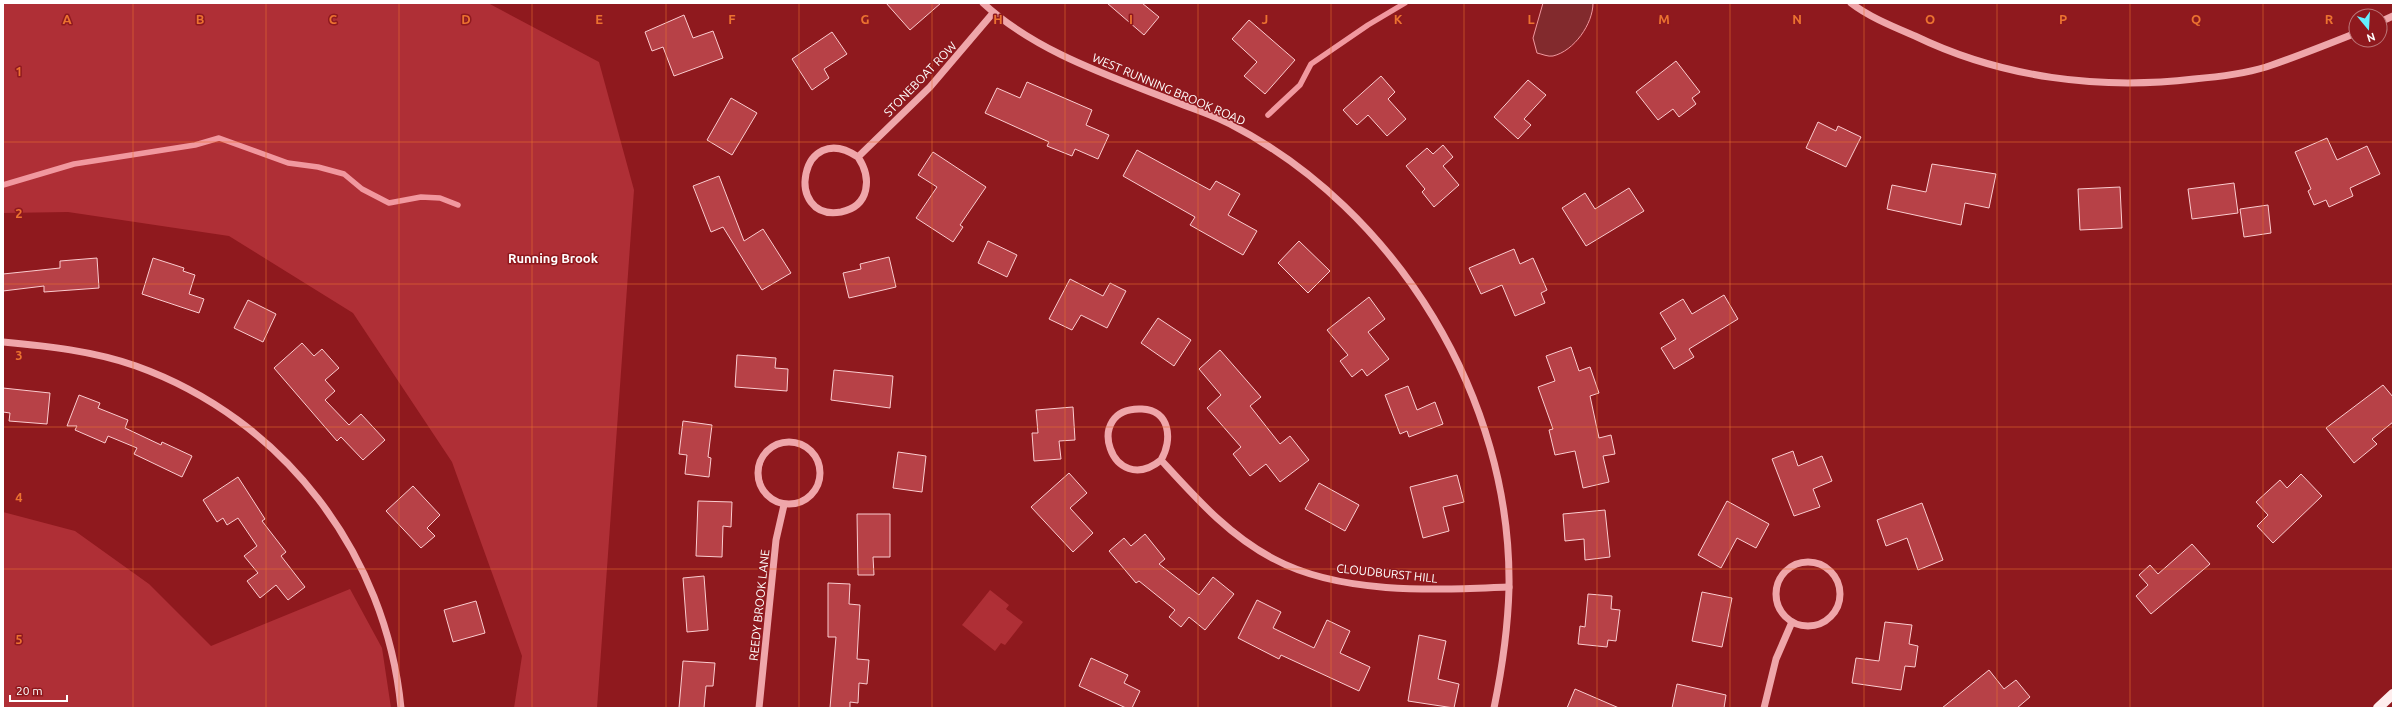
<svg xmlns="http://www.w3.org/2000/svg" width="2396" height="711" viewBox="0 0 2396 711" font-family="Ubuntu,sans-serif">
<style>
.green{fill:#af2f36}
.water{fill:#822a2d;stroke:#f1989f}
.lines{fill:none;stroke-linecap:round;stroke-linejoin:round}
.stream{stroke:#f1989f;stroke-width:5.5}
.building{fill:#b74147;stroke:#fbcccf}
.minor{stroke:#efa6aa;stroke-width:7}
.major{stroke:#fee;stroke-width:10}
.grid{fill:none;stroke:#eb7230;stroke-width:1;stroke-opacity:0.55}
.labels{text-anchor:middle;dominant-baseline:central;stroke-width:3;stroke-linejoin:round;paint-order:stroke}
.street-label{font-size:12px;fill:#fff;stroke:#8f191e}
.neighbourhood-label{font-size:13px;font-weight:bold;fill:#fff;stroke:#8f191e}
.grid-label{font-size:13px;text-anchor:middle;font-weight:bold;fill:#eb7230;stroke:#8f191e;stroke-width:3;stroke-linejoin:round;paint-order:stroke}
</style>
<rect width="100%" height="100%" fill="#8f191e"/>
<g class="green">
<path d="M3,3H488L599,62L634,190L597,708H514L522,656L452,462L353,313L229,236L68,212L3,213Z"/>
<path d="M3,512L75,531L149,584L211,646L350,589L382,648L391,708H3Z"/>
<path d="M990,590L1009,605L1006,609L1023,622L1005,645L1001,643L995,651L962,625Z"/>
</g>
<path class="water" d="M1543,3H1593C1593,24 1574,51 1553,56C1548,57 1542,54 1537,53L1533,38Z"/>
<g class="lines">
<g class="stream">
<path d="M1268,115L1300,85L1311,64L1368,25L1405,3"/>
<path d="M3,185L74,164L195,145L219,138L288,163L318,167L344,174L362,189L389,203L421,197L440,198L458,205"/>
</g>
</g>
<g class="building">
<path d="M886,3H941L910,30Z"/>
<path d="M1107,3H1142L1159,17L1144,35Z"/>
<path d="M684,15L693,38L713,31L723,58L674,76L663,47L652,51L645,32Z"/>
<path d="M1249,20L1295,60L1265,94L1244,76L1257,62L1232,39Z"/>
<path d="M832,32L847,54L824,69L829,78L812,90L792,59Z"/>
<path d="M1676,61L1700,92L1692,98L1696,104L1679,117L1673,109L1658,120L1636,92Z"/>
<path d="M1381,76L1395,92L1388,99L1406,119L1387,136L1368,115L1357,125L1343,110Z"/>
<path d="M1528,80L1546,95L1524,119L1531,125L1518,139L1494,117Z"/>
<path d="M1027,82L1092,110L1086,125L1109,135L1098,159L1075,149L1072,156L1047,146L1049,142L985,113L997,88L1020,98Z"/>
<path d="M731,98L757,113L732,155L707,140Z"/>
<path d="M1818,122L1836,131L1838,126L1861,137L1846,167L1806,148Z"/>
<path d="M2327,138L2337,160L2367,146L2380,174L2350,188L2353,196L2329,207L2326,200L2314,205L2308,191L2311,189L2295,152Z"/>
<path d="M1443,145L1453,157L1443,166L1459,185L1434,207L1422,192L1425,189L1406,166L1427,148L1433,154Z"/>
<path d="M1137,150L1210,190L1216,181L1240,194L1228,215L1257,231L1243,255L1190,225L1195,217L1123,176Z"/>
<path d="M933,152L986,187L960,225L963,227L953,242L916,218L937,187L918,175Z"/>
<path d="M1932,164L1996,174L1989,208L1965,203L1961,225L1887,209L1892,185L1926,192Z"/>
<path d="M719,176L744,241L763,229L791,273L762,290L723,227L711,232L693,186Z"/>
<path d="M2234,183L2238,213L2192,219L2188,189Z"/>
<path d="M2120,187L2122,228L2080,230L2078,189Z"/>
<path d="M1629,188L1644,211L1586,246L1562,208L1585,193L1595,209Z"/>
<path d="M2268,205L2271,233L2244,237L2240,209Z"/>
<path d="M988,241L1017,255L1007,277L978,263Z"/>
<path d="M1299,241L1330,271L1308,293L1278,263Z"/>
<path d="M1514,249L1520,264L1533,258L1547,290L1541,293L1545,303L1515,316L1502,285L1481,294L1469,268Z"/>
<path d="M889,257L896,287L849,298L843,273L861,269L860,264Z"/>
<path d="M97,258L99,288L44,292V286L3,291V274L60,268V261Z"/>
<path d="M153,258L184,268L183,271L195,275L189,294L204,299L199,313L142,294Z"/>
<path d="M1070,279L1103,296L1110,283L1126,291L1107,328L1081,315L1072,330L1049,319Z"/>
<path d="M1724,295L1738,319L1689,349L1694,357L1674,369L1661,348L1676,339L1660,313L1683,299L1692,314Z"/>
<path d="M1369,297L1385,319L1368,332L1389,359L1367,376L1362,369L1352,377L1340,361L1348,355L1327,330Z"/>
<path d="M248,300L276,314L263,342L234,328Z"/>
<path d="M1158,318L1191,340L1174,366L1141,343Z"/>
<path d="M302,343L314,356L322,349L339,368L325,380L335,391L325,400L349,425L361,414L385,440L363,460L341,437L337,441L274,368Z"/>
<path d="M1571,347L1579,371L1590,367L1599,393L1590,396L1599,438L1611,435L1615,454L1603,456L1609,482L1583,488L1575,451L1555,455L1549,430L1553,429L1538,387L1555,381L1546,356Z"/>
<path d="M1220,350L1261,397L1250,406L1280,444L1290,436L1309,460L1280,482L1266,464L1250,476L1233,454L1241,447L1207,408L1221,395L1199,369Z"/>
<path d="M737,355L776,358L775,368L788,369L787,391L735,387Z"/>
<path d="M834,370L893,376L890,408L831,400Z"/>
<path d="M2383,385L2393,397V422L2372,439L2377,444L2354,463L2326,428Z"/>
<path d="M1408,386L1417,410L1435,402L1443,424L1409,437L1407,431L1400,434L1385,395Z"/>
<path d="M3,388L50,393L47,424L9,421L10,413L3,412Z"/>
<path d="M79,395L100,403L98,408L128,420L125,428L161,445L162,442L192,456L182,477L134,454L137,448L108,436L105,443L75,430L77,426H67Z"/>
<path d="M1073,407L1075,440L1059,441L1061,459L1034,461L1032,433H1038L1036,410Z"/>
<path d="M683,421L712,425L708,457L711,458L709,477L685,474L687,455L679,454Z"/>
<path d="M1793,451L1798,466L1822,456L1832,481L1813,489L1820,507L1794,516L1772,459Z"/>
<path d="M898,452L926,456L922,492L893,488Z"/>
<path d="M1069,473L1087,493L1070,508L1093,533L1073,552L1031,507Z"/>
<path d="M2301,474L2322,496L2273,543L2257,526L2268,515L2256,502L2280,480L2287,488Z"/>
<path d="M1457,475L1464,502L1443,507L1449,531L1423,538L1410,487Z"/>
<path d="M238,477L265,519L262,521L286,552L281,556L305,587L288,600L276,585L260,598L247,581L258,573L244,556L257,546L238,518L227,525L223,518L217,522L203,500Z"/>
<path d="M1319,483L1359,505L1345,531L1305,509Z"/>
<path d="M413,486L440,515L427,528L435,536L421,548L386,511Z"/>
<path d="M698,501L732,502L731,527L723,526L722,557L696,556Z"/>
<path d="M1727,501L1769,524L1756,548L1737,538L1721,568L1698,555Z"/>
<path d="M1922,503L1943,560L1918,570L1907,538L1886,546L1877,520Z"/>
<path d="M1605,510L1610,557L1585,560L1584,539L1565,541L1563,514Z"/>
<path d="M857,514H890V557H873L874,575H858Z"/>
<path d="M1145,534L1165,559L1159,564L1199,595L1213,577L1234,594L1205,630L1189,617L1181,627L1169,617L1175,610L1139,581L1136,583L1109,551L1124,538L1131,546Z"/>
<path d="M2192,544L2210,564L2151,614L2136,596L2148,585L2139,575L2150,565L2158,574Z"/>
<path d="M704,576L708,630L687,632L683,578Z"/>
<path d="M828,583L850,584L849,604L860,605L857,659L869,660L867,684L859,683L858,703L850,702V708H830L836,637H828Z"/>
<path d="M1702,592L1732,598L1722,647L1692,641Z"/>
<path d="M1588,594L1612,596L1611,609L1620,610L1616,641L1608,640L1607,647L1578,644L1580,626L1585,627Z"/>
<path d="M1257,600L1281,612L1273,628L1314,648L1327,620L1350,631L1340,653L1370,667L1359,691L1281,655L1279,659L1238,638Z"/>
<path d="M476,601L485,633L453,642L444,610Z"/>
<path d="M1885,622L1912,625L1909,644L1918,646L1915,667L1905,666L1901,690L1852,683L1856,658L1879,661Z"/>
<path d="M1419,635L1446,641L1438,679L1459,684L1454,708L1408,701Z"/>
<path d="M1091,658L1128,675L1124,683L1140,691L1132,708H1126L1079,686Z"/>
<path d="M683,661L715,663L713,686H706L704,708H679Z"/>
<path d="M1989,670L2004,689L2016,680L2030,697L2017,708H1942Z"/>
<path d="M1677,684L1726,695L1724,708H1672Z"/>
<path d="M1575,689L1619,708H1567Z"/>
</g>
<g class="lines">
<g class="minor">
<path d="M983,3C1037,53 1113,77 1181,104C1197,110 1215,116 1230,124C1397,210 1512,399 1509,588C1508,627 1502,669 1494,708"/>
<path d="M1851,3C1869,17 1894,27 1915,36C2002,78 2099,90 2194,79C2218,77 2243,74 2266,67C2296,57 2326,45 2356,33"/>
<path d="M2380,22L2393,16"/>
<path d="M858,157C800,118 783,222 841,212C870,206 872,178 858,157L930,87L993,13"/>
<path d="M3,342C47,346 94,351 136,366C284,419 386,554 401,708"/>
<circle cx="789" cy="473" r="31"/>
<path d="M1161,460C1173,440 1170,410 1142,409C1081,406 1112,500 1161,460C1195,497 1229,536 1274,559C1341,595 1436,590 1509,587"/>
<circle cx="1808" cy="594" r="32"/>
<path d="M759,708L776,540L784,505"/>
<path d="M1764,708L1776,659L1792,622"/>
</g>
<path class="major" d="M2378,708L2393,694"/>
</g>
<path class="grid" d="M133,3V708M266,3V708M399,3V708M532,3V708M666,3V708M799,3V708M932,3V708M1065,3V708M1198,3V708M1331,3V708M1464,3V708M1597,3V708M1730,3V708M1864,3V708M1997,3V708M2130,3V708M2263,3V708M3,142H2393M3,284H2393M3,427H2393M3,569H2393"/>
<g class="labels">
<g class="street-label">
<text transform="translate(920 79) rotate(-46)">STONEBOAT ROW</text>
<text transform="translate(1169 89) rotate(23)">WEST RUNNING BROOK ROAD</text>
<text transform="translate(1387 573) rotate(6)">CLOUDBURST HILL</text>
<text transform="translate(759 605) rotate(-84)">REEDY BROOK LANE</text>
</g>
<g class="neighbourhood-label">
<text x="553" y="258">Running Brook</text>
</g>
</g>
<g class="grid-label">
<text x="67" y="24">A</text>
<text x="200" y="24">B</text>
<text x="333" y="24">C</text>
<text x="466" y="24">D</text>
<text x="599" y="24">E</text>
<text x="732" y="24">F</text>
<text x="865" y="24">G</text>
<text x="998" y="24">H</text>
<text x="1131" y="24">I</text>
<text x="1265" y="24">J</text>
<text x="1398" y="24">K</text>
<text x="1531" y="24">L</text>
<text x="1664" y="24">M</text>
<text x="1797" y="24">N</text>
<text x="1930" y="24">O</text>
<text x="2063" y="24">P</text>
<text x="2196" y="24">Q</text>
<text x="2329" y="24">R</text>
<text x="19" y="76">1</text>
<text x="19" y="218">2</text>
<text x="19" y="360">3</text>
<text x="19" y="502">4</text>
<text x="19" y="644">5</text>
</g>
<rect width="2396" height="711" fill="none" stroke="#ffffff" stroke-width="8"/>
<g transform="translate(2368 28) rotate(162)"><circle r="19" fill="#8f191e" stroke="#bc7578"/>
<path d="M0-3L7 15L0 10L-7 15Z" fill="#64efff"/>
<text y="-6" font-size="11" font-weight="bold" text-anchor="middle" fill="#ffffff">N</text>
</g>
<path d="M10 695v6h57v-6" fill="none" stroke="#ffffff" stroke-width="2"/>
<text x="16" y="695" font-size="12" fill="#ffffff" stroke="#8f191e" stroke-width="3" paint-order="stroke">20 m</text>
</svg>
